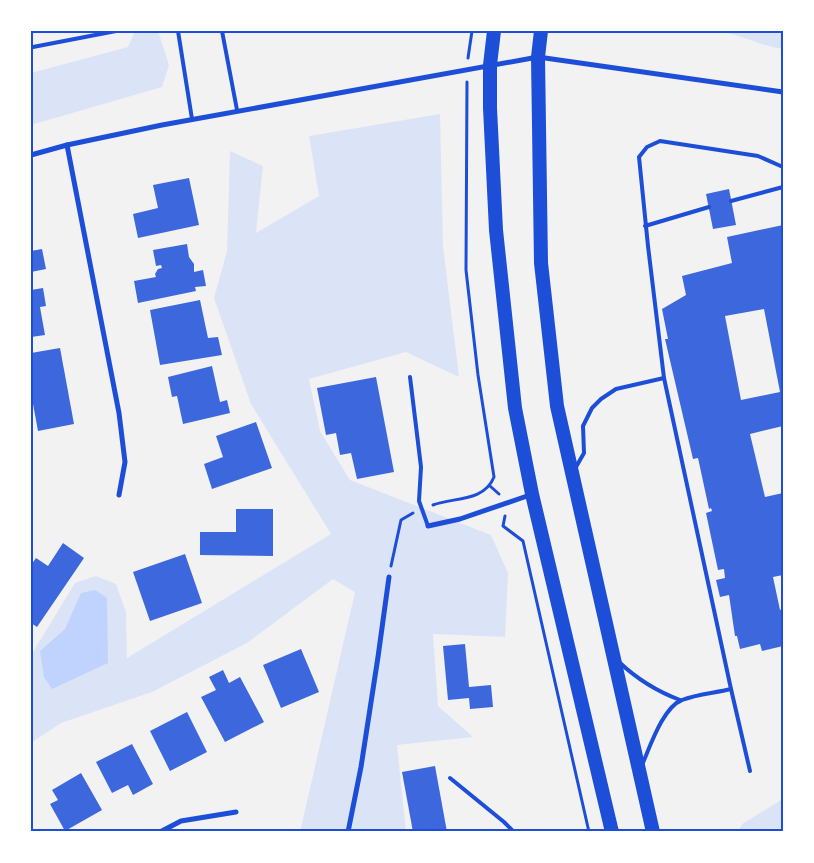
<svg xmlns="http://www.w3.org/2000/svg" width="814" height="863" viewBox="0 0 814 863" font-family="Signika,sans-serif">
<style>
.green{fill:#dbe4f7}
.water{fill:#bfd3fe}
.building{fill:#3d67dc;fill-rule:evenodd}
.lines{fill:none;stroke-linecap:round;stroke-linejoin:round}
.path{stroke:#1d4ed8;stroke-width:3}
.service{stroke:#1d4ed8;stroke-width:4}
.minor{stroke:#1d4ed8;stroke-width:5}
.trunk{stroke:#1d4ed8;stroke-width:14}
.neatline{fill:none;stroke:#1d4ed8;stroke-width:2}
</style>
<rect width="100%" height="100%" fill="#f2f2f2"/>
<g class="green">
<path d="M135,31H158L169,65L162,87L31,125V73L128,47Z"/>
<path d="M719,31H783V49C761,46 741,35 719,31Z"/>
<path d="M440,114L443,246L459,377L406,352L309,379L320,431L350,480L491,535L508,573L505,637L433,634L438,706L473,737L397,745L406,832H300L355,592L333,579L247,643L152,692L61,723L31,743V655L75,583L96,576L116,584L126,612L127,658L331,534L251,404L214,298L227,251L230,151L263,166L256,233L319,196L309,136Z"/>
<path d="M783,799V832H738L742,824Z"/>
</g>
<path class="water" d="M95,590L107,598L108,663L52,689L44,677L40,651L65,629L81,593Z"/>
<g class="building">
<path d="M189,178L199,225L138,238L133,214L158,208L153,185Z"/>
<path d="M729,189L736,225L713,229L706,194Z"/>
<path d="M783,225V426L750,434L765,497L783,493V575L773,577L780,610L783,609V646L762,651L760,644L740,649L737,636H735L729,595L720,597L716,580L725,578L724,569L718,570L706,513L712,511L711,508L709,509L698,458L693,459L665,339H668L662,309L686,295L682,276L732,263L727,237ZM764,309L780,392L741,400L725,316Z"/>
<path d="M187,244L189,257L194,264V272L203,270L206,286L195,287L196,291L138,303L134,281L156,277L155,274L158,269L162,268L161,265L156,266L153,250Z"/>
<path d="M42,249L46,269L31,272V251Z"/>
<path d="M43,288L46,306L40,307L45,335L31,337V290Z"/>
<path d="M200,300L208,338L218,337L222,355L160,365L150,310Z"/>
<path d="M60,348L74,424L38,431L31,393V353Z"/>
<path d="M212,366L220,402L227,400L230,413L183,424L177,396L172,397L168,377Z"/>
<path d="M376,377L394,472L357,479L351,453L340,455L336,433L326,435L317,388Z"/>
<path d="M256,422L272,468L212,489L204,464L223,457L216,436Z"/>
<path d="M236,509H273V556L200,555V532H236Z"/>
<path d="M63,543L84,558L37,627L31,623V565L36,558L48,566Z"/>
<path d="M185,554L202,603L150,621L133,572Z"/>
<path d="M465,644L469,687L491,685L493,707L470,709L469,698L448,700L443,646Z"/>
<path d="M301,649L319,692L281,708L263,665Z"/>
<path d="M223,670L229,683L240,677L264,722L225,742L201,697L216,690L209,677Z"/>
<path d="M187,712L207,752L170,771L150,731Z"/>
<path d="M132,744L153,784L133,795L128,785L112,793L96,762Z"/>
<path d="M435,766L447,832H413L402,772Z"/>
<path d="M81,773L102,810L65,831L50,804L58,800L52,790Z"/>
</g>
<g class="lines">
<g class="path">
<path d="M468,58L472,31"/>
<path d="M490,486L499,494"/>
<path d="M433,505C454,497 484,502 494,477L478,375L466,270L467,82"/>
<path d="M505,516L503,526L523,541L589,832"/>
<path d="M391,566L401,520L413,513"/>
</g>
<g class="service">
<path d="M178,31L192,119"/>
<path d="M222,31L237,110"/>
<path d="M33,47L116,31"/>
<path d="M731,201L783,187"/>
<path d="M645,226L709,207"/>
<path d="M410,377L421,467L419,501L428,526"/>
<path d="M576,467L584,453L583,426L592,408L601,399L616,389L664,378"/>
<path d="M619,662C638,680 656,691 680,700"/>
<path d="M731,689L750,771"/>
<path d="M642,765C650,747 663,707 682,700C697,694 715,693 731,689L664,378L648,246L639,157L647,147L660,141L758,156L783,167"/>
<path d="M450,778L504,822L514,832"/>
</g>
<g class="minor">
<path d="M67,145L119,413L125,462L119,495"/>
<path d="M31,155L67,145L162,125L538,57L783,92"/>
<path d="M428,526L460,519L530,495"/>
<path d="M160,832L181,821L236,812"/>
<path d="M348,832L361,767L378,657L389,577"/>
</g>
<g class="trunk">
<path d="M494,31L490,65V108L496,230L515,408L532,494L612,832"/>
<path d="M541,31L538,57L541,263L557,406L653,832"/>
</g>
</g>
<rect width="814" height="863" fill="none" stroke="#ffffff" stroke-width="65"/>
<rect x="32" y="32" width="750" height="798" class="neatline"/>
</svg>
